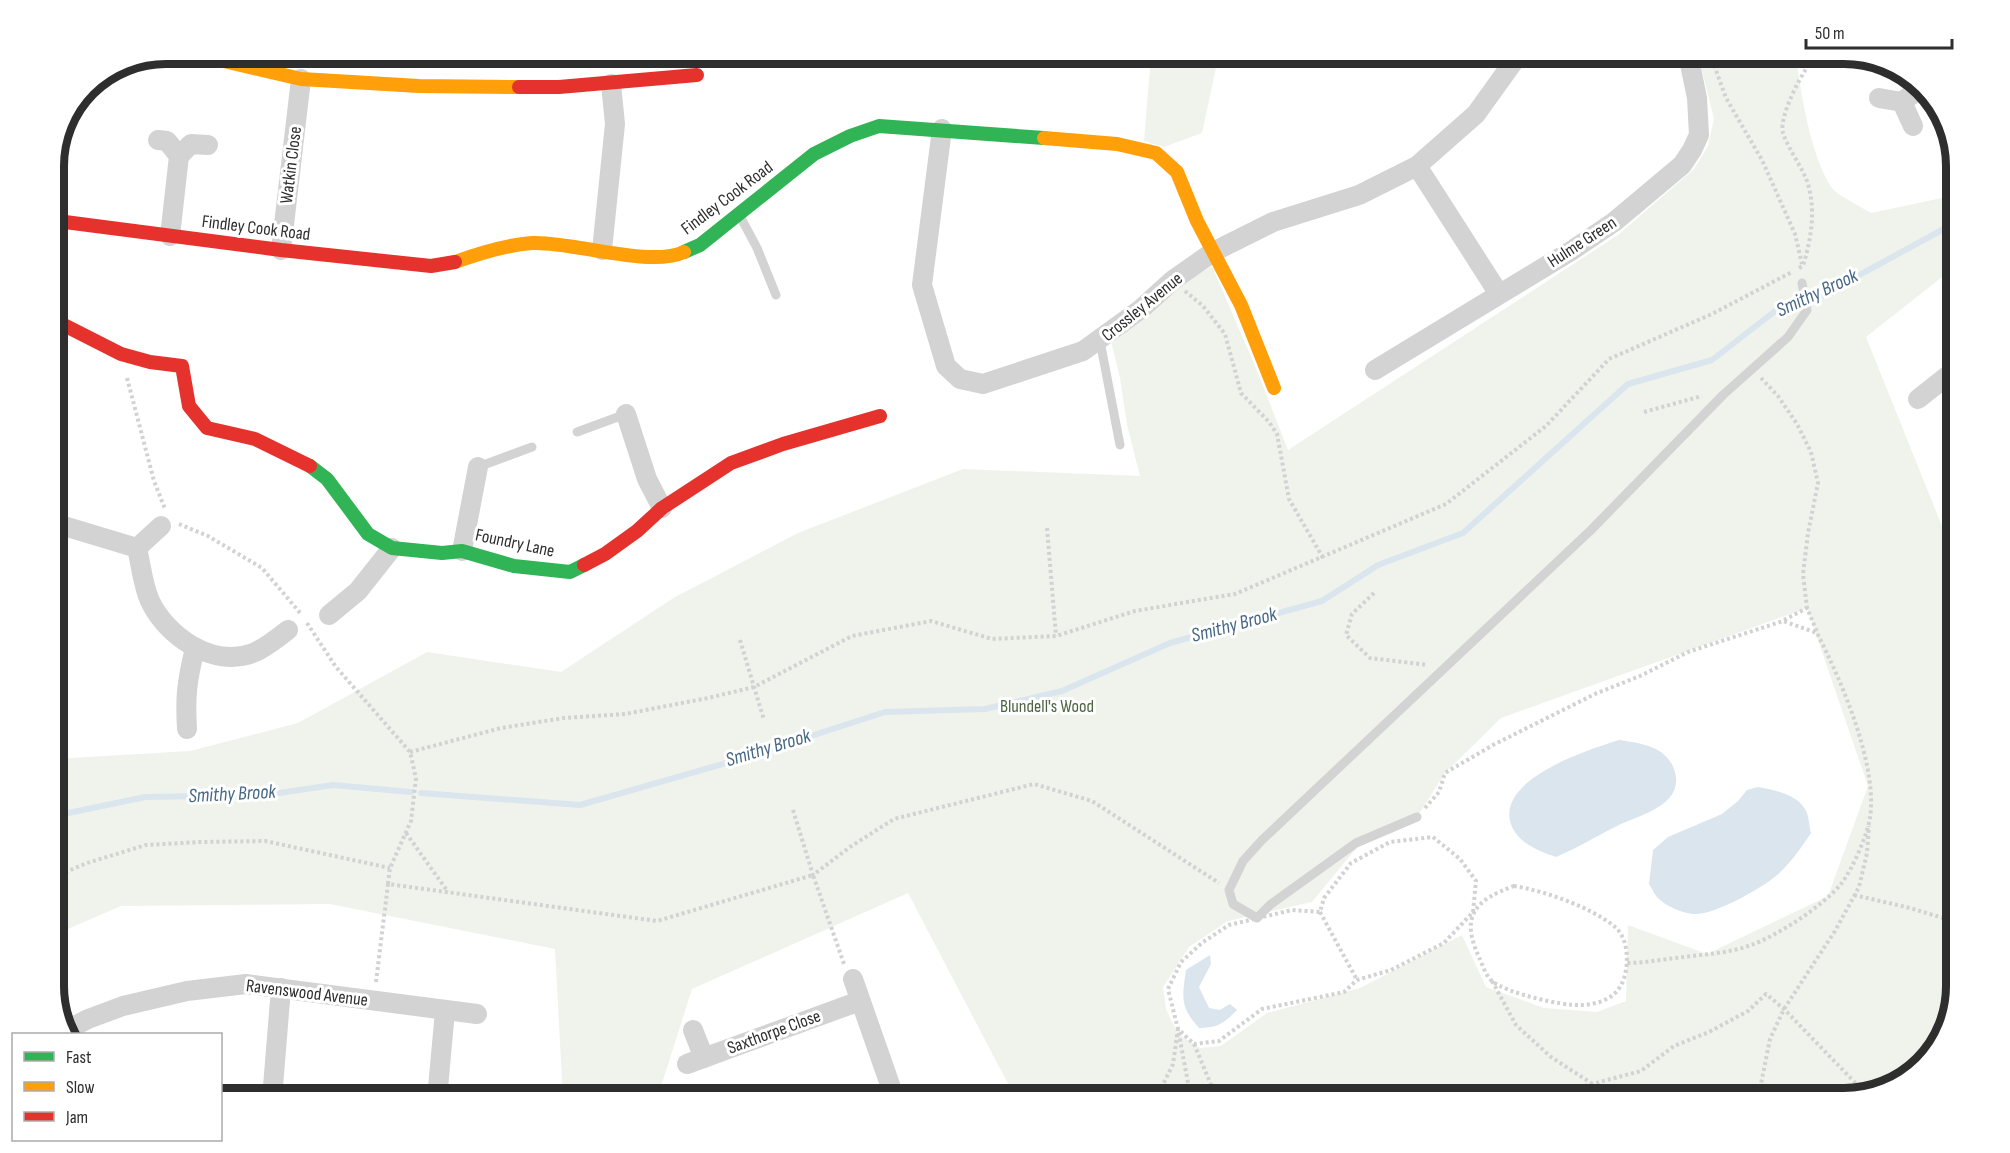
<svg xmlns="http://www.w3.org/2000/svg" width="2010" height="1153" viewBox="0 0 2010 1153" font-family="'Sofia Sans Condensed',sans-serif">
<style>
.green{fill:#f0f3ec;fill-rule:evenodd}
.water{fill:#dbe5ee}
.lines{fill:none;stroke-linecap:round;stroke-linejoin:round}
.stream{stroke:#dbe5ee;stroke-width:6}
.path{stroke:#d2d2d2;stroke-width:4;stroke-dasharray:3 3;stroke-linecap:butt}
.lane{stroke:#d3d3d3;stroke-width:9}
.street{stroke:#d3d3d3;stroke-width:20}
.fast{stroke:#30b455;stroke-width:14}
.slow{stroke:#ff9f0a;stroke-width:14}
.jam{stroke:#e5322d;stroke-width:14}
.labels{text-anchor:middle;dominant-baseline:central;stroke-width:6;stroke-linejoin:round;paint-order:stroke}
.street-label{font-size:18px;fill:#2e2e2e;stroke:#fff}
.park-label{font-size:18px;fill:#4e6441;stroke:#fff}
.water-label{font-size:20px;font-style:italic;fill:#466886;stroke:#fff}
.rim{fill:none;stroke:#2e2e2e;stroke-width:8}
</style>
<rect width="100%" height="100%" fill="#fff"/>
<g class="green">
<path d="M1698,54H1796C1800,91 1811,158 1832,188C1838,196 1862,207 1871,213L1942,198L1956,180V266L1866,337L1956,561V986L1941,1042L1900,1084L1843,1099H1016L908,893L692,989L657,1099H563L555,949L330,904L121,906L54,935V759L190,751L298,723L427,652L561,672L675,597L798,533L963,469L1140,476L1127,425L1120,378L1111,341L1168,293L1212,266L1258,373L1288,450L1618,235L1694,169L1708,146L1714,119ZM1807,608L1868,786L1828,896L1707,954L1628,925L1626,1001L1597,1012L1544,1008L1486,987L1462,935L1360,988L1267,1013L1221,1046L1200,1048L1178,1034L1166,1009L1163,987L1189,947L1228,921L1312,902L1363,840L1417,817L1445,773L1501,718Z"/>
<path d="M1151,55L1217,63L1202,133L1164,147L1144,141Z"/>
</g>
<g class="water">
<path d="M1619,740C1639,743 1666,746 1674,769C1687,806 1638,815 1615,827C1595,837 1577,848 1556,857C1540,852 1519,843 1512,827C1492,780 1588,750 1619,740Z"/>
<path d="M1758,787C1774,790 1796,794 1805,809C1809,815 1809,826 1811,833C1801,848 1790,864 1776,876C1760,889 1713,916 1693,914C1682,913 1666,906 1659,899C1655,896 1652,888 1649,884L1653,850L1668,837L1722,814L1738,801L1747,790Z"/>
<path d="M1210,955L1211,964L1199,987L1209,1008L1220,1010L1230,1004L1237,1010C1224,1023 1218,1028 1199,1028C1180,1007 1182,997 1186,970Z"/>
</g>
<g class="lines">
<g class="stream">
<path d="M421,793L580,805L740,759L885,712L985,709L1062,691L1170,643L1322,601L1378,565L1463,533L1628,384L1712,360L1779,308L1821,296L1951,225L1956,219"/>
<path d="M54,816L145,797L266,795L333,785L411,792"/>
</g>
<g class="path">
<path d="M1710,54L1726,98L1762,160L1795,234L1802,264"/>
<path d="M1799,268L1803,266C1811,239 1816,212 1808,184C1802,166 1789,151 1783,133C1778,116 1805,66 1817,54"/>
<path d="M1185,291L1203,306L1225,334L1241,393L1269,422L1277,434L1289,499L1323,558"/>
<path d="M127,378L154,481L165,509"/>
<path d="M1761,378L1778,396L1797,424L1811,452L1818,483L1808,533L1803,574L1807,608"/>
<path d="M1644,412L1702,396"/>
<path d="M179,524L208,536L262,568L301,614"/>
<path d="M1047,528L1056,636"/>
<path d="M1374,593L1352,614L1346,635L1370,658L1428,665"/>
<path d="M1784,620L1807,608L1817,632"/>
<path d="M307,623L336,667L410,752L416,778L411,821L390,868L388,884"/>
<path d="M740,640L764,720"/>
<path d="M410,752L501,728L564,718L625,714L708,698L754,687L852,636L931,621L992,639L1056,636L1135,611L1235,594L1446,504L1546,426L1609,359L1712,314L1792,272"/>
<path d="M1425,808L1439,792L1445,773L1493,745L1595,694L1640,676L1688,652L1783,621L1817,633C1841,680 1878,765 1870,818C1867,836 1852,870 1841,884C1823,906 1777,936 1751,945C1730,953 1707,954 1684,957C1665,959 1645,963 1626,963"/>
<path d="M793,810L813,875L850,847L894,819L1034,784L1092,801L1219,883"/>
<path d="M406,833L448,892"/>
<path d="M1433,837L1460,859L1476,881L1473,912L1444,943L1391,970L1357,980L1344,992L1262,1009L1219,1041L1194,1044L1178,1029L1168,989L1181,962L1203,942L1229,925L1292,910L1320,912L1324,898L1351,863L1390,842Z"/>
<path d="M54,877L87,863L146,845L200,842L265,841L390,868"/>
<path d="M1514,886C1545,891 1591,907 1615,927C1632,941 1630,981 1614,994C1605,1002 1591,1005 1580,1005C1562,1006 1506,993 1492,981C1486,976 1482,964 1479,957C1460,916 1475,900 1514,886Z"/>
<path d="M1854,895L1910,908L1956,922"/>
<path d="M1320,912L1357,980"/>
<path d="M1492,981L1516,1025L1551,1057L1591,1083L1602,1099"/>
<path d="M376,982L388,884L657,921L813,875L844,964"/>
<path d="M1194,1044L1217,1099"/>
<path d="M1156,1099L1173,1064L1178,1029L1191,1099"/>
<path d="M1552,1099L1558,1093L1641,1071L1674,1046L1709,1032L1748,1011L1766,994L1784,1009L1865,1093"/>
<path d="M1754,1099L1761,1084L1770,1039L1784,1009L1835,931L1859,887L1867,853L1869,826"/>
</g>
<g class="lane">
<path d="M740,216L757,248L776,295"/>
<path d="M1100,341L1120,445"/>
<path d="M577,432L626,414"/>
<path d="M478,467L532,447"/>
<path d="M1417,817L1356,843L1271,904L1257,918L1233,904L1229,890L1243,861L1262,840L1591,530L1723,395L1788,337L1807,310L1802,283"/>
</g>
<g class="street">
<path d="M1879,98L1902,102L1913,126"/>
<path d="M1902,102L1920,88"/>
<path d="M942,129L922,285L946,366L960,379L983,384L1083,351L1141,309L1173,280L1213,252L1273,222L1359,195L1417,166L1476,114L1519,54"/>
<path d="M158,140L167,141L179,156L170,236"/>
<path d="M179,156L191,144L208,145"/>
<path d="M1417,166L1499,294"/>
<path d="M281,250L301,79"/>
<path d="M602,250L615,124L611,84"/>
<path d="M1375,370L1571,251L1614,222L1682,165L1692,150L1699,135L1697,98L1688,54"/>
<path d="M1918,399L1956,369"/>
<path d="M626,414L647,479L662,508"/>
<path d="M54,523L137,548C141,565 143,586 150,601C167,637 213,668 253,653C266,648 277,638 288,630"/>
<path d="M137,548L161,526"/>
<path d="M462,551L478,467"/>
<path d="M329,615L358,591L392,548"/>
<path d="M187,729C185,696 187,681 195,648"/>
<path d="M853,979L895,1099"/>
<path d="M67,1030L88,1019L123,1006L187,991L246,984L477,1014"/>
<path d="M693,1030L704,1058"/>
<path d="M687,1064L860,1001"/>
<path d="M272,1099L281,988"/>
<path d="M437,1099L445,1011"/>
</g>
<g class="fast">
<path d="M684,252L700,245L814,154L850,136L879,126L1044,138"/>
<path d="M310,466L327,479L368,534L392,548L442,553L462,551L514,566L570,572L584,565"/>
</g>
<g class="slow">
<path d="M198,55L301,79L419,86L519,87"/>
<path d="M1044,138L1117,144L1156,153L1177,172L1197,221L1241,305L1274,388"/>
<path d="M455,262C480,253 505,245 532,243C572,241 650,268 684,252"/>
</g>
<g class="jam">
<path d="M519,87H559L697,75"/>
<path d="M54,226L65,222L281,250L431,266L455,262"/>
<path d="M54,320L121,354L150,362L182,366L189,406L207,428L255,439L310,466"/>
<path d="M584,565L605,554L637,531L662,508L731,463L783,444L880,416"/>
</g>
</g>
<g class="labels">
<g class="street-label">
<text transform="translate(291 165) rotate(-83)">Watkin Close</text>
<text transform="translate(727 198) rotate(-37)">Findley Cook Road</text>
<text transform="translate(256 228) rotate(7)">Findley Cook Road</text>
<text transform="translate(1582 242) rotate(-33)">Hulme Green</text>
<text transform="translate(1142 307) rotate(-39)">Crossley Avenue</text>
<text transform="translate(515 543) rotate(12)">Foundry Lane</text>
<text transform="translate(307 993) rotate(7)">Ravenswood Avenue</text>
<text transform="translate(774 1032) rotate(-20)">Saxthorpe Close</text>
</g>
<g class="park-label">
<text x="1047" y="706">Blundell's Wood</text>
</g>
<g class="water-label">
<text transform="translate(1817 293) rotate(-25)">Smithy Brook</text>
<text transform="translate(1234 625) rotate(-15)">Smithy Brook</text>
<text transform="translate(768 748) rotate(-17)">Smithy Brook</text>
<text transform="translate(232 794) rotate(-3)">Smithy Brook</text>
</g>
</g>
<path d="M0 0H2010V1153H0ZM166 64H1844A102 102 0 0 1 1946 166V986A102 102 0 0 1 1844 1088H166A102 102 0 0 1 64 986V166A102 102 0 0 1 166 64Z" fill="#fff" fill-rule="evenodd"/>
<path class="rim" d="M166 64H1844A102 102 0 0 1 1946 166V986A102 102 0 0 1 1844 1088H166A102 102 0 0 1 64 986V166A102 102 0 0 1 166 64Z"/>
<rect x="12" y="1033" width="210" height="108" fill="#ffffff" stroke="#ababab" stroke-width="1.5"/>
<rect x="24" y="1052" width="30" height="9" fill="#30b455" stroke="#ababab" stroke-width="1.5"/>
<text x="66" y="1063" font-size="18" fill="#2e2e2e">Fast</text>
<rect x="24" y="1082" width="30" height="9" fill="#ff9f0a" stroke="#ababab" stroke-width="1.5"/>
<text x="66" y="1093" font-size="18" fill="#2e2e2e">Slow</text>
<rect x="24" y="1112" width="30" height="9" fill="#e5322d" stroke="#ababab" stroke-width="1.5"/>
<text x="66" y="1123" font-size="18" fill="#2e2e2e">Jam</text>
<path d="M1806 39v9h146v-9" fill="none" stroke="#2e2e2e" stroke-width="3"/>
<text x="1815" y="39" font-size="18" fill="#2e2e2e" stroke="#ffffff" stroke-width="4.5" paint-order="stroke">50 m</text>
</svg>
